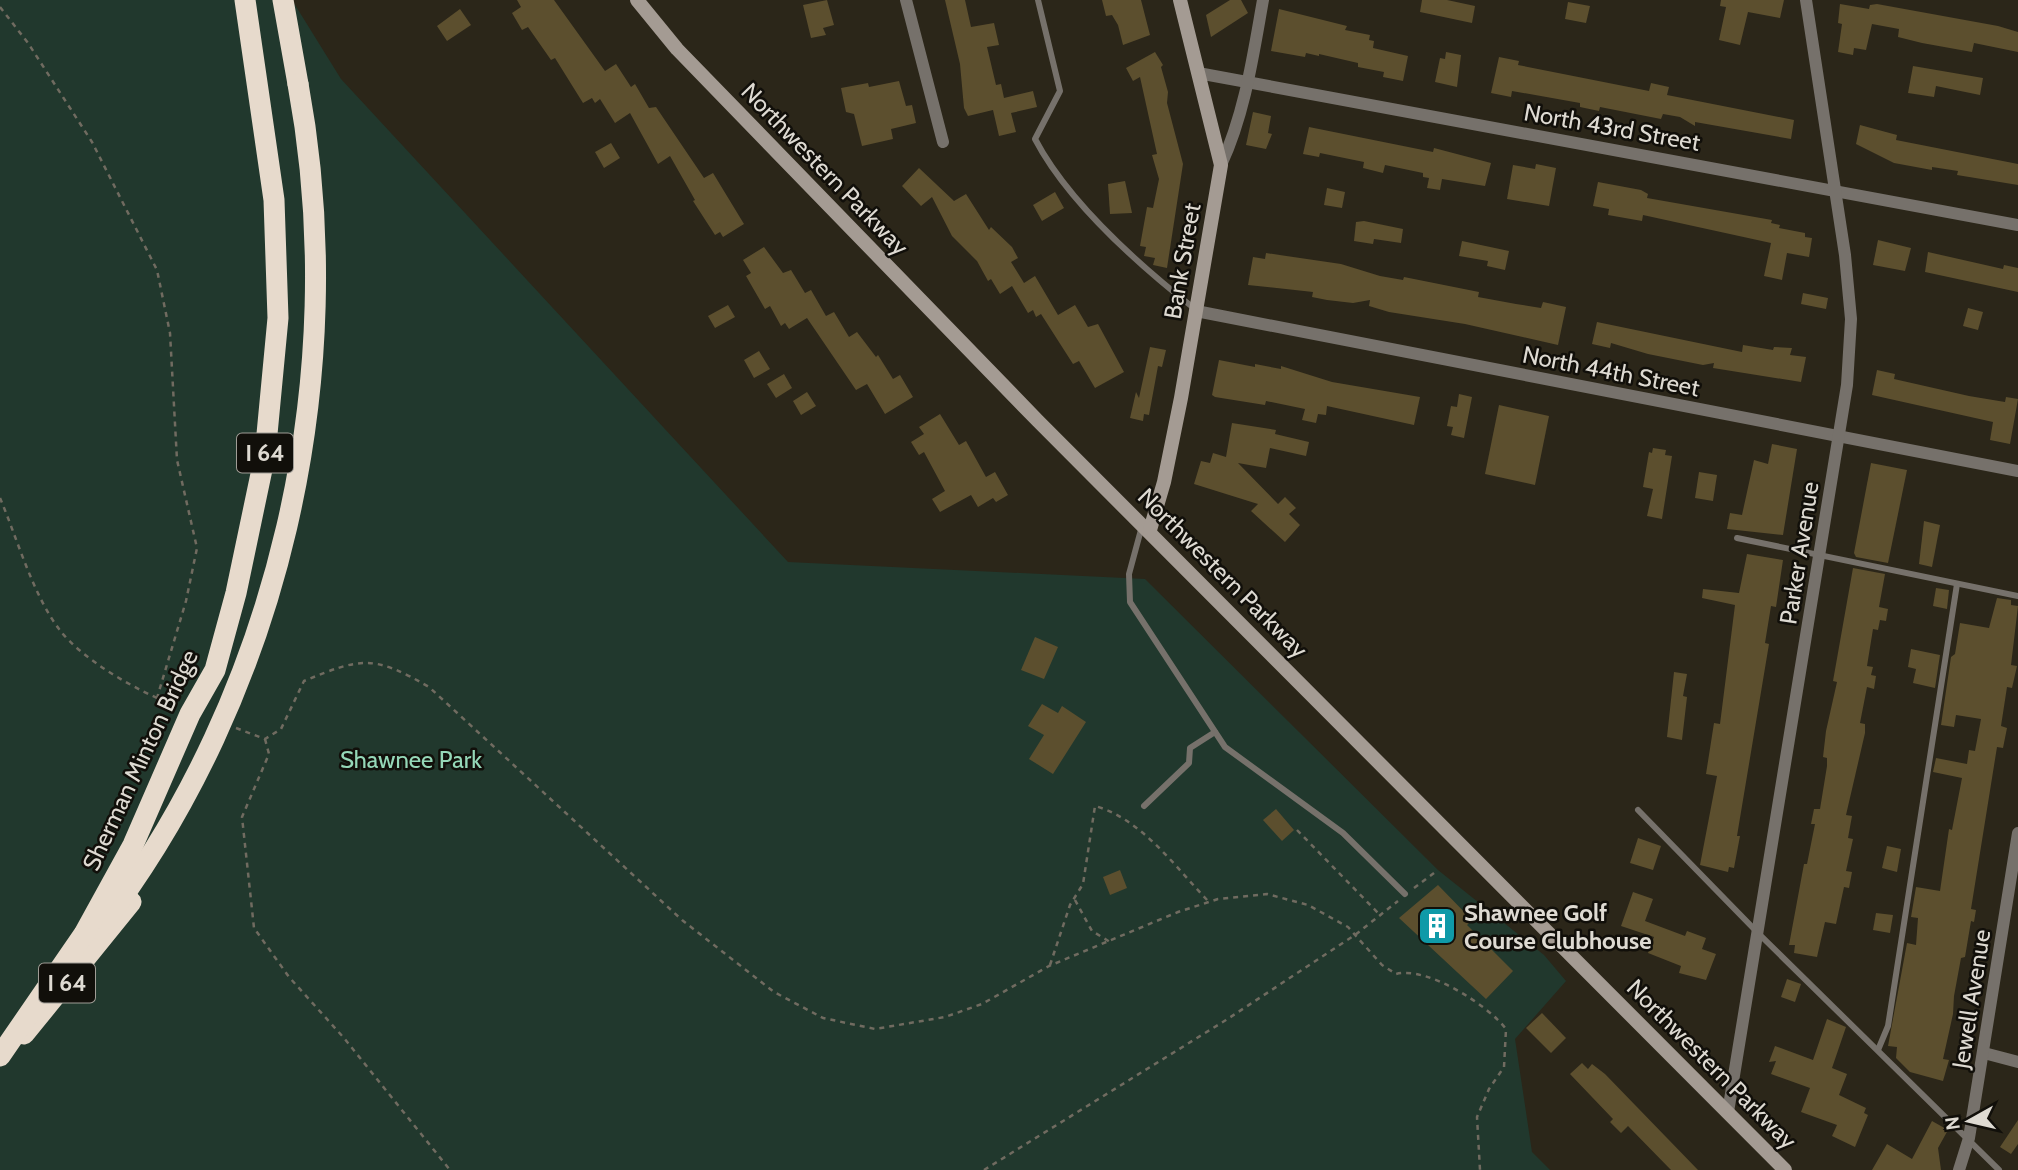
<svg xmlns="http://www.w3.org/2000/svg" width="2018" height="1170" viewBox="0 0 2018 1170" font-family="Cabin,sans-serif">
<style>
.green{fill:#21382d}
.building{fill:#5c4f2e}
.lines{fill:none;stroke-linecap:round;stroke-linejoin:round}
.path{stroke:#706b60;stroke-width:2.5;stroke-dasharray:5 5;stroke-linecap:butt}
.lane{stroke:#76716b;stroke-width:6}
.street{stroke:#76716b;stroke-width:12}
.secondary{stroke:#a49b93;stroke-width:14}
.highway{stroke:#e7dacc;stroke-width:21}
.highway-bridge{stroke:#e7dacc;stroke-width:21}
.labels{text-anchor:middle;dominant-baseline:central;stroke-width:5;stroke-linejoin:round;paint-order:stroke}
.shield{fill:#110f0a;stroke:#a09d96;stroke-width:2}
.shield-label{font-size:23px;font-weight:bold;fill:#dedad2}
.street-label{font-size:24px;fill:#dedad2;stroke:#110f0a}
.park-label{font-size:24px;fill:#95d8b8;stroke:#110f0a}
.poi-label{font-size:24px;font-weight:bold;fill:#dedad2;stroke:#110f0a;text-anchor:start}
</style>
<rect width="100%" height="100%" fill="#2b2619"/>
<path class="green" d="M0,0H292L341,79L788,562L1145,579L1438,870L1544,955L1566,981L1515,1039L1532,1152L1550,1170H0Z"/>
<g class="building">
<path d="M517,0H554L605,71L616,64L631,87L635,84L649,108L656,107L704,178L713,173L744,224L723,237L720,232L715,235L693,201L695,200L670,156L658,164L630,113L615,123L600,99L595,103L592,98L583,103L555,58L551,60L528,27L522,30L512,13L521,7Z"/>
<path d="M827,0L834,25L823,28L826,35L811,38L803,5Z"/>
<path d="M945,0H965L971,27L994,23L999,45L987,47L996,85L1001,84L1004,98L1033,91L1037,107L1011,113L1016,132L999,136L993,110L968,116L964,108L960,64Z"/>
<path d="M1102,0H1141L1150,35L1123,45L1118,25L1112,15L1106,16Z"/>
<path d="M1230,0H1241L1248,13L1211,37L1206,15Z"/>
<path d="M1422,0H1447L1475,6L1472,23L1420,12Z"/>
<path d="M1721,0H1784L1780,18L1748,12L1740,45L1719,40L1726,7L1720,6Z"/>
<path d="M1568,2L1590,6L1586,23L1565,19Z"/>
<path d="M1840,4L1869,9L1870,5L1877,4L1998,26L2018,32V52L1974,43L1972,52L1922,43L1898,37L1899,29L1872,24L1866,50L1854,48L1853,55L1838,52L1842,24L1838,23Z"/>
<path d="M460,9L471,25L447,41L437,26Z"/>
<path d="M1279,9L1347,26L1345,30L1370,35L1369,40L1374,41L1373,48L1408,56L1403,81L1383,77L1384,72L1358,67V63L1319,54V56L1306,53L1305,57L1271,51Z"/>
<path d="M1155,52L1163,65L1161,67L1168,92L1167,103L1183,164L1167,268L1153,265L1155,258L1144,256L1146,247L1140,246L1147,207L1153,208L1159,179L1152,155L1157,154L1140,77L1133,81L1126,68Z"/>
<path d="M1446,52L1461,55L1457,87L1435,82L1440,58L1445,59Z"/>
<path d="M1499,57L1519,61L1518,65L1649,91L1651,83L1669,87L1667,95L1794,120L1791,139L1695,122V126L1680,117L1663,114L1661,119L1600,107L1599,111L1580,107V103L1512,91L1511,97L1491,93Z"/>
<path d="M1913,66L1983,78L1980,95L1936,86L1934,97L1908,93Z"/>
<path d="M899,81L906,106L912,105L916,123L891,129L893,139L862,146L854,114L846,112L841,88L868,83L869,87Z"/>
<path d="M1253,112L1271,116L1268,133L1272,134L1266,149L1246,145Z"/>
<path d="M1860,125L1897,135L1896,140L2018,164V185L1957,175L1958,171L1932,167V170L1894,163L1856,144Z"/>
<path d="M1309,127L1433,152L1434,148L1491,163L1485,186L1442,179L1440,190L1427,188L1429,178L1423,177V173L1385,165L1383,173L1363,168L1364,162L1320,153L1319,157L1303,154Z"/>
<path d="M611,143L620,158L604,168L595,152Z"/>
<path d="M1536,164L1556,168L1549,206L1507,199L1513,165L1535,169Z"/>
<path d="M919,168L954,201L966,194L989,230L991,227L1012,247L1018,258L1011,262L1024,283L1035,276L1058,315L1075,305L1088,327L1098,324L1124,372L1095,388L1079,361L1073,364L1041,314L1036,317L1033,310L1028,313L1012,286L1000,294L991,279L988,281L977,261L952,236L932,197L921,206L902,186Z"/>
<path d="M1125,181L1132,213L1110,214L1108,184Z"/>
<path d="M1598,182L1641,190L1648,194L1647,198L1772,220L1771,223L1780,225L1779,228L1805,233V237L1812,238L1809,257L1787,253L1782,280L1764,276L1771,243L1643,215L1642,221L1608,215L1609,209L1593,206Z"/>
<path d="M1327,188L1345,192L1342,208L1324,205Z"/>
<path d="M1055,192L1064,208L1042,221L1033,205Z"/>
<path d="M1364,221L1403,229L1401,243L1374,239L1373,244L1354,241L1356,222Z"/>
<path d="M1878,240L1911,248L1905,271L1873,265Z"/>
<path d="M1462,241L1509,251L1505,270L1487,266L1488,261L1459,256Z"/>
<path d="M764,247L783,273L791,270L805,293L811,290L826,316L834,312L849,337L857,332L876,357L878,355L893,379L900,375L913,397L885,414L867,384L856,390L807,318L789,329L785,323L781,326L770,306L765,309L746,276L751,273L743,260Z"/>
<path d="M1928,252L2003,269L2004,265L2018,268V292L1925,272Z"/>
<path d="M1266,253L1341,264L1380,276L1403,280L1404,277L1479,292L1478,297L1516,304L1541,308L1543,302L1566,307L1558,345L1465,324L1389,312L1369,306L1370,300L1353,303L1327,300L1312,297L1313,292L1248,285L1253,257L1265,259Z"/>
<path d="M1803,293L1828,298L1826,309L1801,304Z"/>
<path d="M728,305L735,317L715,328L708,316Z"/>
<path d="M1968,308L1983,312L1978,330L1963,326Z"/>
<path d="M1597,322L1742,352L1743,345L1773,350L1774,347L1792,348L1790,355L1806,357L1801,382L1713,368L1714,363L1703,365L1648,354L1611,343L1610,348L1592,344Z"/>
<path d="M1150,347L1166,350L1162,367L1158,366L1149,415L1144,414L1143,421L1130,418L1136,392L1139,398Z"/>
<path d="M759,351L770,369L754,378L744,360Z"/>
<path d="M1219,360L1255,367V364L1281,369V366L1332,382L1420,397L1414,425L1327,406L1326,415L1318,414L1316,423L1302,420L1305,409L1266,401L1265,405L1215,397L1212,395Z"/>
<path d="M1877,370L1895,374L1894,379L1969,396L2005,402L2006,397L2018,399L2010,444L1990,440L1993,422L1872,395Z"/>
<path d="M784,374L792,388L776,398L767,384Z"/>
<path d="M807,392L816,406L801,415L793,401Z"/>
<path d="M1459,394L1472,397L1464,438L1451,435L1453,427L1447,426L1451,406L1457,407Z"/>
<path d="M1499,405L1549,416L1535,485L1485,474Z"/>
<path d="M940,414L959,445L966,441L986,477L995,472L1008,495L996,502L993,498L978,507L971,495L940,512L932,499L945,491L924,452L919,455L911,442L924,434L919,427Z"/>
<path d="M1232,423L1276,430L1275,434L1309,442L1306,456L1270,448L1266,468L1238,463L1278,504L1285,497L1296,508L1289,514L1300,525L1285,542L1251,511L1258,504L1194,484L1201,461L1210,463L1213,453L1226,457Z"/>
<path d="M1772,444L1797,449L1783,535L1727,529L1730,513L1742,515L1754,460L1768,464Z"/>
<path d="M1653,448L1666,450L1665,455L1672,456L1662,519L1647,516L1653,489L1643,487L1649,452L1652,453Z"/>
<path d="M1871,463L1907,470L1888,563L1856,557L1854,553Z"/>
<path d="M1699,472L1717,475L1713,501L1695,498Z"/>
<path d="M1924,521L1940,525L1932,567L1919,564Z"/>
<path d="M1747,554L1783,560L1776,607L1771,606L1765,643L1769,644L1737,836H1740L1734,868L1729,867L1728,872L1700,865L1717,776L1706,774L1714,723L1720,724L1735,605L1702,598L1703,589L1739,593Z"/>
<path d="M1853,568L1885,574L1879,607L1888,609L1886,621L1880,620L1878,630L1873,629L1867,666L1873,667L1871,675L1876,676L1874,689L1867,687L1860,723L1865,724V733L1846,815L1852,816L1848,838L1853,839L1846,871L1852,872L1849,888L1844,887L1836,924L1825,922L1817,957L1794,953L1795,945H1789L1804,864H1807L1815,824H1811L1814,809H1820L1827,766V758L1823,757L1826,731L1837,682L1833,681Z"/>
<path d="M1936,588L1949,590L1947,609L1933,606Z"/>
<path d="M1997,598L2011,600V605L2018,606L2011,665L2017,666L2012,688L2007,687L2001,726L2007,728L2003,748L1997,747L1971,909L1976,910L1974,922L1971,921L1965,957L1961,958L1954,996L1953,1014L1943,1059L1949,1060L1943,1081L1910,1072L1896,1058L1897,1047L1888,1046L1907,943L1916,945L1918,918L1911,917L1916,887L1940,891L1949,829L1952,830L1962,778L1933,772L1936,758L1967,764L1969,750L1975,751L1981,719L1956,715L1954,727L1941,725L1951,657L1955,654L1960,623L1989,628Z"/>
<path d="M1035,637L1058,647L1044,679L1021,670Z"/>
<path d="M1911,649L1940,655L1935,688L1913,683L1916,669L1908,667Z"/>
<path d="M1674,672L1687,674L1683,696L1687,697L1682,740L1667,737Z"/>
<path d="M1042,704L1058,713L1062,706L1086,722L1053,774L1029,759L1044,735L1028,726Z"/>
<path d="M1276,809L1294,830L1282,841L1263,820Z"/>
<path d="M1638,838L1661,846L1653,870L1630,863Z"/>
<path d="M1887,846L1901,849L1897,872L1882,868Z"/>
<path d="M1120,870L1127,888L1110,895L1103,877Z"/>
<path d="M1438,885L1472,920L1467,925L1513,971L1486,999L1399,918Z"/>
<path d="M1633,892L1653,899L1645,921L1685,936L1687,931L1706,938L1702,949L1716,954L1706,980L1679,973L1681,966L1648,953L1654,937L1621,926Z"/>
<path d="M1876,913L1893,915L1890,933L1873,930Z"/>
<path d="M1787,979L1801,984L1795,1002L1781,997Z"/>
<path d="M1542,1013L1566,1038L1551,1053L1526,1028Z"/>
<path d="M1827,1019L1846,1027L1832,1068L1847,1074L1839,1095L1866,1108L1864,1113L1868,1115L1855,1147L1832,1136L1837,1125L1801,1112L1810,1088L1771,1074L1776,1061L1769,1062L1775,1046L1813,1060Z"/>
<path d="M1582,1063L1588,1069L1592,1064L1605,1074L1698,1170H1671L1628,1126L1621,1133L1610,1122L1613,1119L1570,1074Z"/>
<path d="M2018,1120V1144L2011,1154L2000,1147Z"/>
<path d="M1932,1121L1948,1130L1938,1148L1941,1170H1872L1887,1144L1912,1159Z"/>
</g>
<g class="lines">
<g class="path">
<path d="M0,7L28,43L92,142L157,270L170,333L177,460L197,548L186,601L157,698"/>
<path d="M0,498C17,538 33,595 59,629C82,660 139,692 174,705"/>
<path d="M236,728L265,739L281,729L304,681C362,657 374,655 429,687L682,920L774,992L823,1018L875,1029L945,1017L982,1004L1049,966L1178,912L1218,899L1267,894L1308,905L1348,927L1382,965L1396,974C1427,966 1488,1005 1506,1029L1504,1067L1489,1089L1477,1117L1480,1170"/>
<path d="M265,739L269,754L242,817L254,928L289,977L344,1038L450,1170"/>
<path d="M1297,830L1381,916"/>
<path d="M1414,888L1438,870"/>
<path d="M1075,900L1092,931L1110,942"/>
<path d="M1050,965L1070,905L1083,884L1095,806C1142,819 1176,868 1209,902"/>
<path d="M984,1170L1226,1020L1355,935L1398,901"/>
</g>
<g class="lane">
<path d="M1038,0L1060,91L1035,139C1068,202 1139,265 1195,309"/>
<path d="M1142,526L1129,574L1130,602L1225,747L1343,833L1405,894"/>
<path d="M1737,538L2018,596"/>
<path d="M1144,806L1189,763L1190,748L1215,732"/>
<path d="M1638,810L1759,934L1999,1170"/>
<path d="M1878,1050L1888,1026L1957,584"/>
</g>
<g class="street">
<path d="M906,0L943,142"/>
<path d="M1198,73L2018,225"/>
<path d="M1221,165C1245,113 1253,56 1263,0"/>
<path d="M1196,311L2018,471"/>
<path d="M1984,1053L2018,1062"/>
<path d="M1728,1112L1847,385L1851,319L1845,255L1806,0"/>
<path d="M1959,1170L1969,1138L2018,833"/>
</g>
<g class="secondary">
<path d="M637,0L677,49L1038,421L1785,1170"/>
<path d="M1150,530L1164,482L1181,398L1221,165L1180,0"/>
</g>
<g class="highway">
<path d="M283,0L298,84"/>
<path d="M24,1034L131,902"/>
</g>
<g class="highway-bridge">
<path d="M99,929C280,694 352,375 298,84"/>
<path d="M0,1056L84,934L133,845L190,714L215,670L236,593L265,455L278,318L274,200L245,0"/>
</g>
</g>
<defs>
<symbol id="building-square" viewBox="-11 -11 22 22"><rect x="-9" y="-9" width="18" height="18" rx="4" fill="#0f9aa8" stroke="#110f0a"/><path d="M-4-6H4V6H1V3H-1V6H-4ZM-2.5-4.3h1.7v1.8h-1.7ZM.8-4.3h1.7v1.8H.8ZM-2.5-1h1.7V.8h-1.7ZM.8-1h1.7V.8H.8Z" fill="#fff"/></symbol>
</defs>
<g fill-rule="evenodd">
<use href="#building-square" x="1415" y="904" width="44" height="44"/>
</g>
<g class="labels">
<g class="shield">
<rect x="237" y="433.5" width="56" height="39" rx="5"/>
<rect x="39" y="963.5" width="56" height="39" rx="5"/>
</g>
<g class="shield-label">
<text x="265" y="453">I 64</text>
<text x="67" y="983">I 64</text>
</g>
<g class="street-label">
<text transform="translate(1612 127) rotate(10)">North 43rd Street</text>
<text transform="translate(825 169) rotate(46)">Northwestern Parkway</text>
<text transform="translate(1182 261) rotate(-80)">Bank Street</text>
<text transform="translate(1611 371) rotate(11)">North 44th Street</text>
<text transform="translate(1799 553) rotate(-81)">Parker Avenue</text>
<text transform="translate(1223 573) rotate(45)">Northwestern Parkway</text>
<text transform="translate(140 760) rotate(-65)">Sherman Minton Bridge</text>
<text transform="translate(1971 999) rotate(-81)">Jewell Avenue</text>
<text transform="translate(1712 1064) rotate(45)">Northwestern Parkway</text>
</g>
<g class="park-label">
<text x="411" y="759">Shawnee Park</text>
</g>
<g class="poi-label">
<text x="1464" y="912">Shawnee Golf<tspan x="1464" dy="28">Course Clubhouse</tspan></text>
</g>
</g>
<g transform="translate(1969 1121) rotate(262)" stroke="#110f0a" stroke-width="5" paint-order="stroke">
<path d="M0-5L12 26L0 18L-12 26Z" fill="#dedad2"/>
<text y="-10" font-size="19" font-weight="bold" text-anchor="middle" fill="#dedad2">N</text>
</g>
</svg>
